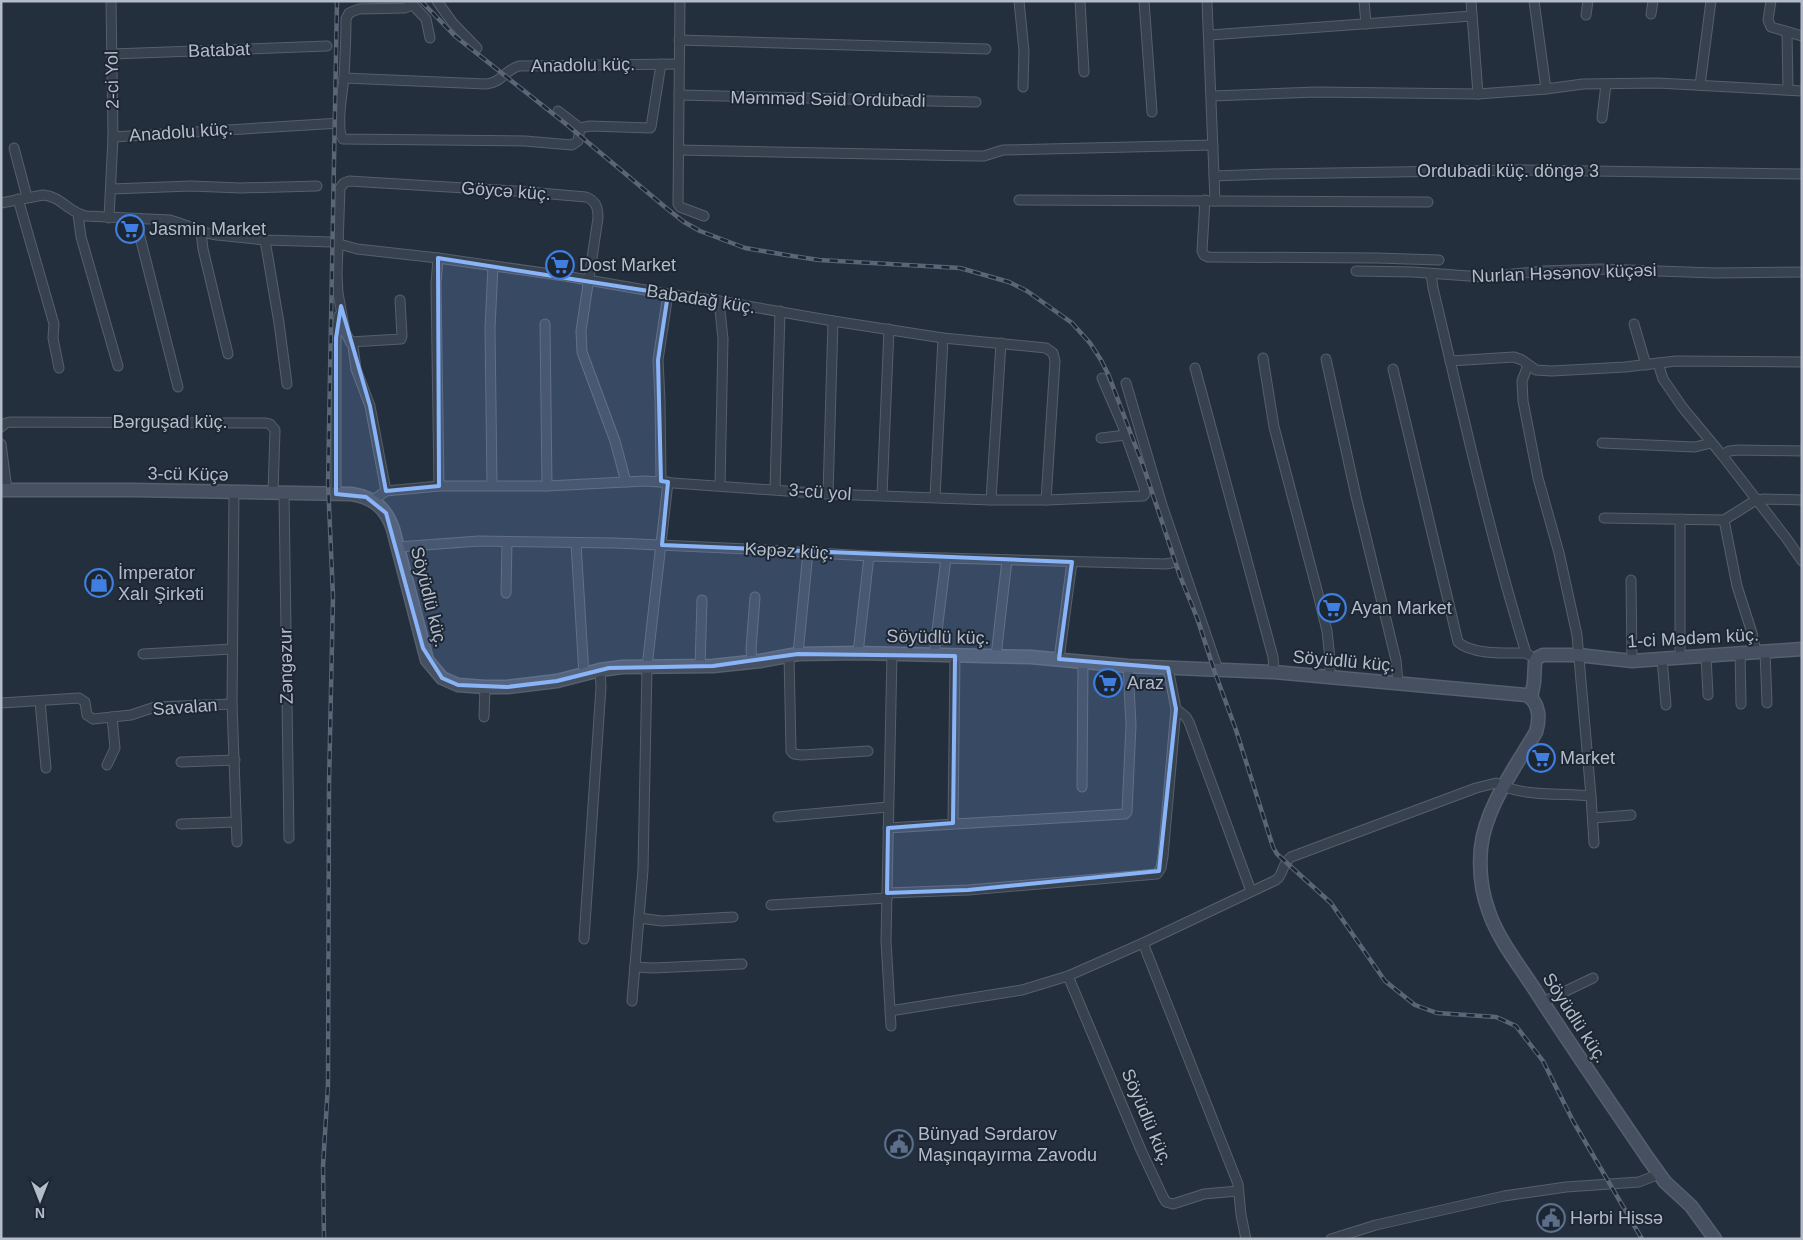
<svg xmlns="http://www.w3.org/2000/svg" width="1803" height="1240" viewBox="0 0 1803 1240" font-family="Helvetica,sans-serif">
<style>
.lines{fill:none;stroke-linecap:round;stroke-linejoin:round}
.street-casing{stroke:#565f6c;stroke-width:11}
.secondary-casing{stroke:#565f6c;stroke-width:15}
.street{stroke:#38414e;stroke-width:9}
.secondary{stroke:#465061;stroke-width:12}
.rail-casing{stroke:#5a6575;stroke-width:4.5}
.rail{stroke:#1d2633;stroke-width:2.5;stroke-dasharray:8;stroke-linecap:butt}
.marked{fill:#8ab4f8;fill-opacity:0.2;stroke:#8ab4f8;stroke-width:4;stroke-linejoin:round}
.labels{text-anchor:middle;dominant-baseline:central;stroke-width:4;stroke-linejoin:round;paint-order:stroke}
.street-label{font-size:18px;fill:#b4bcc9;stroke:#1d2633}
.poi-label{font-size:18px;fill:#b4bcc9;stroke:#1d2633;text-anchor:start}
</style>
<rect width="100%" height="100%" fill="#242f3e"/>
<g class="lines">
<defs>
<g id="street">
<path d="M409,1L426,19L430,38"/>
<path d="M437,1L452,22L477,48"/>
<path d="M680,1L678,204L680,207L704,216"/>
<path d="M1019,1L1024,51L1023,87"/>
<path d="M1080,1L1084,72"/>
<path d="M1144,1L1152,112"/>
<path d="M1207,1L1215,201"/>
<path d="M1364,1L1366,24"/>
<path d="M1471,1L1478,94"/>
<path d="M1534,1L1546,89"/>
<path d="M1771,1L1768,20L1771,27L1802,36"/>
<path d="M412,5L405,8L359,9L349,13L346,19C346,38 345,58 344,77C343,91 335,128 343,139L525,141L572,145L578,141L580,128"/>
<path d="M1651,14L1653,1"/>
<path d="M1586,15L1588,1"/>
<path d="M1787,32L1788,89"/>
<path d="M1210,35L1472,16"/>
<path d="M679,40L986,49"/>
<path d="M112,54L327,46"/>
<path d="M344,78L486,84C501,83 505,70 519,66L679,64"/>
<path d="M1700,85L1711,1"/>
<path d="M679,95L976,102"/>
<path d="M1212,96L1316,92L1478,94L1546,89L1583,84L1658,83L1802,91"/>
<path d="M558,111L580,128"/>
<path d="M1602,118L1606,84"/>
<path d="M580,128L590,126L650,128L651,127L661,64"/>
<path d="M113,137L340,123"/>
<path d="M14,148L27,197"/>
<path d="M679,150L975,156H984L1003,150L1213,145"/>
<path d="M1214,176L1269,174L1520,170L1802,174"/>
<path d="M111,189L191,186L240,188L317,186"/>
<path d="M18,199L54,324L53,338L59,368"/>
<path d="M1019,200L1428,202"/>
<path d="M1205,200L1202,251L1204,255L1208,257L1377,258L1439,260"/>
<path d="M1,203L43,195C61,196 69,213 86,216L170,220L188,226L201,232L217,235L265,240L332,242L357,249L438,258L565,276L668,294L719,301L833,321L943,338L1046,348L1053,353L1055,361L1046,500"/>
<path d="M78,214L81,237L118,366"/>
<path d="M109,218L113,137L111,1"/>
<path d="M138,220L139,233L178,387"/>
<path d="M201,232L203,249L228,354"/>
<path d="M265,240L279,323L287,384"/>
<path d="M438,258L436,284L439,486"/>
<path d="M1356,271L1413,272L1483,277L1544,271L1601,269L1715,273L1802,272"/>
<path d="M1431,274L1433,288C1462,410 1489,533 1526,653"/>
<path d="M719,301L723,339L720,486"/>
<path d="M545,324L547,486"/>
<path d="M1634,324L1646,365"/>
<path d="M350,342L401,339L402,336L400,300"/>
<path d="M1263,358L1274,427L1318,594L1327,631L1330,659V677"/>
<path d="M1326,359L1356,496L1396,660L1398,683"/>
<path d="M1450,361L1514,357L1522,360L1536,370L1552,371L1625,367L1676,361L1802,362"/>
<path d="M1658,363L1663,379L1683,408L1722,455L1787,539L1802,561"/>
<path d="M1528,365L1522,381L1523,401L1538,478L1559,553L1577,635L1591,796L1594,843"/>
<path d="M1195,368L1273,657L1274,672"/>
<path d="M1393,369L1458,642C1472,655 1507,653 1526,653L1529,655"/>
<path d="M1126,383L1162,505L1218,670"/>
<path d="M1,427L6,423L10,422L266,423L270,424L275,430L273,493"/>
<path d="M1101,438L1126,435"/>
<path d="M1602,443L1695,447L1711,443"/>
<path d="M1,444L7,490"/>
<path d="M1722,455L1729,451L1739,450L1802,451"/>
<path d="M661,481L660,400L658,360L668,294"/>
<path d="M492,485L490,328L493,266"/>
<path d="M775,489L780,311"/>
<path d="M386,491L370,406L356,369L353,346L345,332L338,293L337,274L340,188L344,183L349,181L516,191L586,197C596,201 598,207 598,218L581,331L582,352L615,441L626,482"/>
<path d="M284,493L289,838"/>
<path d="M336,494V338L339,316"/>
<path d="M828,494L833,321"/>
<path d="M882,495L889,329"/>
<path d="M935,497L943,338"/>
<path d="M373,500L386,491L439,486H547L645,481L828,494L991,500H1046L1143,496L1145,494L1144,487L1122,424L1102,378"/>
<path d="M991,500L1001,343"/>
<path d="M1604,518L1724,520L1756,500L1764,499L1802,500"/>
<path d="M1680,519V657"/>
<path d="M1724,520L1737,586L1752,633L1756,652"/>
<path d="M576,543L584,675"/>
<path d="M398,547L479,541L615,543L748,549L869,556L1166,564L1181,561"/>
<path d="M1631,580L1632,661"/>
<path d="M506,593L507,542"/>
<path d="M1765,651L1767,703"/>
<path d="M1740,652L1741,704"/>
<path d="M858,653L869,556"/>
<path d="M143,654L232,649"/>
<path d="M798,654L808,552"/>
<path d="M789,655L791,751L794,754L802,755L868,751"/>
<path d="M934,655L946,558"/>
<path d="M1706,655L1708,695"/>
<path d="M996,656L1007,560"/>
<path d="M1059,659L1072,562"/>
<path d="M1662,659L1666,705"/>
<path d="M752,662L751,649L755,597"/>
<path d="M700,666L702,600"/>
<path d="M1168,668L1176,709L1186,717L1189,722L1251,891"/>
<path d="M40,701L46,768"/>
<path d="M1,703L79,698L85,702L87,715L93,719L131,715L155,707L232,704L234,492"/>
<path d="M232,704L237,842"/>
<path d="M484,717L485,687"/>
<path d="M181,762L235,760"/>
<path d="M107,765L115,748L112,717"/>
<path d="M1082,787L1083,662"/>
<path d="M778,817L888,807"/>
<path d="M1593,818L1631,815"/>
<path d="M953,823L955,656"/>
<path d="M181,824L236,822"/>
<path d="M888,828L1125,814L1127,812L1131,725L1128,666"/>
<path d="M887,893L968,890L1157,874L1161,868L1163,856L1176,709"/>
<path d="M771,905L887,898"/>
<path d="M639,918L662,921L733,917"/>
<path d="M584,939L601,687L600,670"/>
<path d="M1143,943L1238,1184L1241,1215L1246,1239"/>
<path d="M635,967L653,968L742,964"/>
<path d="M1068,976L1141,1150L1163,1197L1166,1202L1173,1204L1204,1194L1238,1191"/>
<path d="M632,1001L643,870L647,667L668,482"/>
<path d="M1543,1002L1593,978"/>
<path d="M890,1011L1022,990L1068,976L1143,943L1276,880C1285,873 1280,866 1291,857L1476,788L1496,783C1522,797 1562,793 1591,796"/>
<path d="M891,1026L886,941L892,654"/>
<path d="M1331,1239L1376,1225L1504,1196L1566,1187L1639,1182L1659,1174"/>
</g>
<g id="secondary">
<path d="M1,490H134L351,494C373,497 386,508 393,529L427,660L442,678L458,685L485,687H507L557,681L600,670L622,667L713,666L760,661L798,654L858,653L1031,657L1128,666L1274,672L1526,695C1540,702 1540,719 1536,732C1516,766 1485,808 1481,848C1479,869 1481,891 1489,912C1498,939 1519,965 1535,990C1571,1046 1609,1101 1647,1157L1665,1182L1691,1206L1715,1239"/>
<path d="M1531,698L1534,682L1535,662L1537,658L1543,655H1578L1632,661L1802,649"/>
</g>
</defs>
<use href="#street" class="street-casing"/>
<use href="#secondary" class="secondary-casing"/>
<use href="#street" class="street"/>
<use href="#secondary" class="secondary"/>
<defs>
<g id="rail">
<path d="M421,1L455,36L566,124L665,207L684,222L700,231L745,248L786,255L819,260L960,268L1009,282L1027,291L1072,323L1090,343L1101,360L1109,376L1145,471L1180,576L1198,620L1214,670L1236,730L1273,847L1277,854L1331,903L1385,981L1415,1005L1437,1013L1496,1017L1516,1026L1543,1061L1573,1121L1642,1239"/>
<path d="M324,1239L323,1166L328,1085L329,784L333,597L328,482L337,1"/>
</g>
</defs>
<use href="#rail" class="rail-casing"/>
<use href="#rail" class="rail"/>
</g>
<path class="marked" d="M438,258L668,294L658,360L661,481L668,482L662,545L1072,562L1059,659L1168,668L1176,709L1159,871L968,890L887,893L888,828L953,823L955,656L798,654L713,666L609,668L557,681L507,687L458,685L442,678L423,648L386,513L366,497L336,494V338L341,306L370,406L386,491L439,486Z"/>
<defs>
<symbol id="supermarket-ring" viewBox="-11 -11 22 22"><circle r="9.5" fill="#1d2633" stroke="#3f7fe0" stroke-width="1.5"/><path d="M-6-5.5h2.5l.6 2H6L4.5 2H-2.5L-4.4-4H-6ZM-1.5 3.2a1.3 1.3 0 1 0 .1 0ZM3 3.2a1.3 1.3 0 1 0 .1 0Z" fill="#3f7fe0"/></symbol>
<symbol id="shop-ring" viewBox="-11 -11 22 22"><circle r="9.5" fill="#1d2633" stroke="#3f7fe0" stroke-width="1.5"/><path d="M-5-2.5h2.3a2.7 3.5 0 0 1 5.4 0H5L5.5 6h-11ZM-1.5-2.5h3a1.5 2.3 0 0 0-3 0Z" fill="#3f7fe0"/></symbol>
<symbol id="civic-ring" viewBox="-11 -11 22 22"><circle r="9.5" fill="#1d2633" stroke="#5c6f8a" stroke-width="1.5"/><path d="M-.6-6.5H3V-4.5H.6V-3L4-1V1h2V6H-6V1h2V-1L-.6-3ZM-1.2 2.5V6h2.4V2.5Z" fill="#5c6f8a"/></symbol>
</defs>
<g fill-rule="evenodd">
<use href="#supermarket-ring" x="114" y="213" width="32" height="32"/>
<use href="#supermarket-ring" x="544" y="249" width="32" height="32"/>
<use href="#shop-ring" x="83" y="567" width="32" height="32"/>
<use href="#supermarket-ring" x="1316" y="592" width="32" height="32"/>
<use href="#supermarket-ring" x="1092" y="667" width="32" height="32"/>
<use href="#supermarket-ring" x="1525" y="742" width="32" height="32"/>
<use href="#civic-ring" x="883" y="1128" width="32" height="32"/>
<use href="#civic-ring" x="1535" y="1202" width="32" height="32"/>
</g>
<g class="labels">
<g class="street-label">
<text transform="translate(219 50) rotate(-2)">Batabat</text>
<text transform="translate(583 65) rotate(-1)">Anadolu küç.</text>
<text transform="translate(112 80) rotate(-91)">2-ci Yol</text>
<text transform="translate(828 99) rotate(1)">Məmməd Səid Ordubadi</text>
<text transform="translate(181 132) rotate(-4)">Anadolu küç.</text>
<text x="1508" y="171">Ordubadi küç. döngə 3</text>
<text transform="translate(506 191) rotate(4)">Göycə küç.</text>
<text transform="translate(1564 273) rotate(-2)">Nurlan Həsənov küçəsi</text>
<text transform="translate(701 299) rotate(9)">Babadağ küç.</text>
<text x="170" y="422">Bərguşad küç.</text>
<text transform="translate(188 474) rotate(1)">3-cü Küçə</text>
<text transform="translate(820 492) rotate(4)">3-cü yol</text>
<text transform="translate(789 551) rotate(3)">Kəpəz küç.</text>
<text transform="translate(429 597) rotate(76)">Söyüdlü küç.</text>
<text transform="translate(938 637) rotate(1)">Söyüdlü küç.</text>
<text transform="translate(1693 638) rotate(-3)">1-ci Mədəm küç.</text>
<text transform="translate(1344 661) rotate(5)">Söyüdlü küç.</text>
<text transform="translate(286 666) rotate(-91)">Zəngəzur</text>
<text transform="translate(185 707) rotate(-4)">Savalan</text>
<text transform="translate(1575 1018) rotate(57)">Söyüdlü küç.</text>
<text transform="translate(1147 1117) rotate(67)">Söyüdlü küç.</text>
</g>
<g class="poi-label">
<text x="149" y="229">Jasmin Market</text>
<text x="579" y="265">Dost Market</text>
<text x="118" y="573">İmperator<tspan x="118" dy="21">Xalı Şirkəti</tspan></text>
<text x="1351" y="608">Ayan Market</text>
<text x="1127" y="683">Araz</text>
<text x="1560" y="758">Market</text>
<text x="918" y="1134">Bünyad Sərdarov<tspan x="918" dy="21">Maşınqayırma Zavodu</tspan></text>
<text x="1570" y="1218">Hərbi Hissə</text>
</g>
</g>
<rect width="1803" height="1240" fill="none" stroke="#b4bcc9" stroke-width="5"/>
<g transform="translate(40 1200) rotate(180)" stroke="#1d2633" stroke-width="4" paint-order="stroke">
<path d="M0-4L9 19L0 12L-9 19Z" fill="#b4bcc9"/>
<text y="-8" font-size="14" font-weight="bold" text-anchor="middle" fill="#b4bcc9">N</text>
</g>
</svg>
